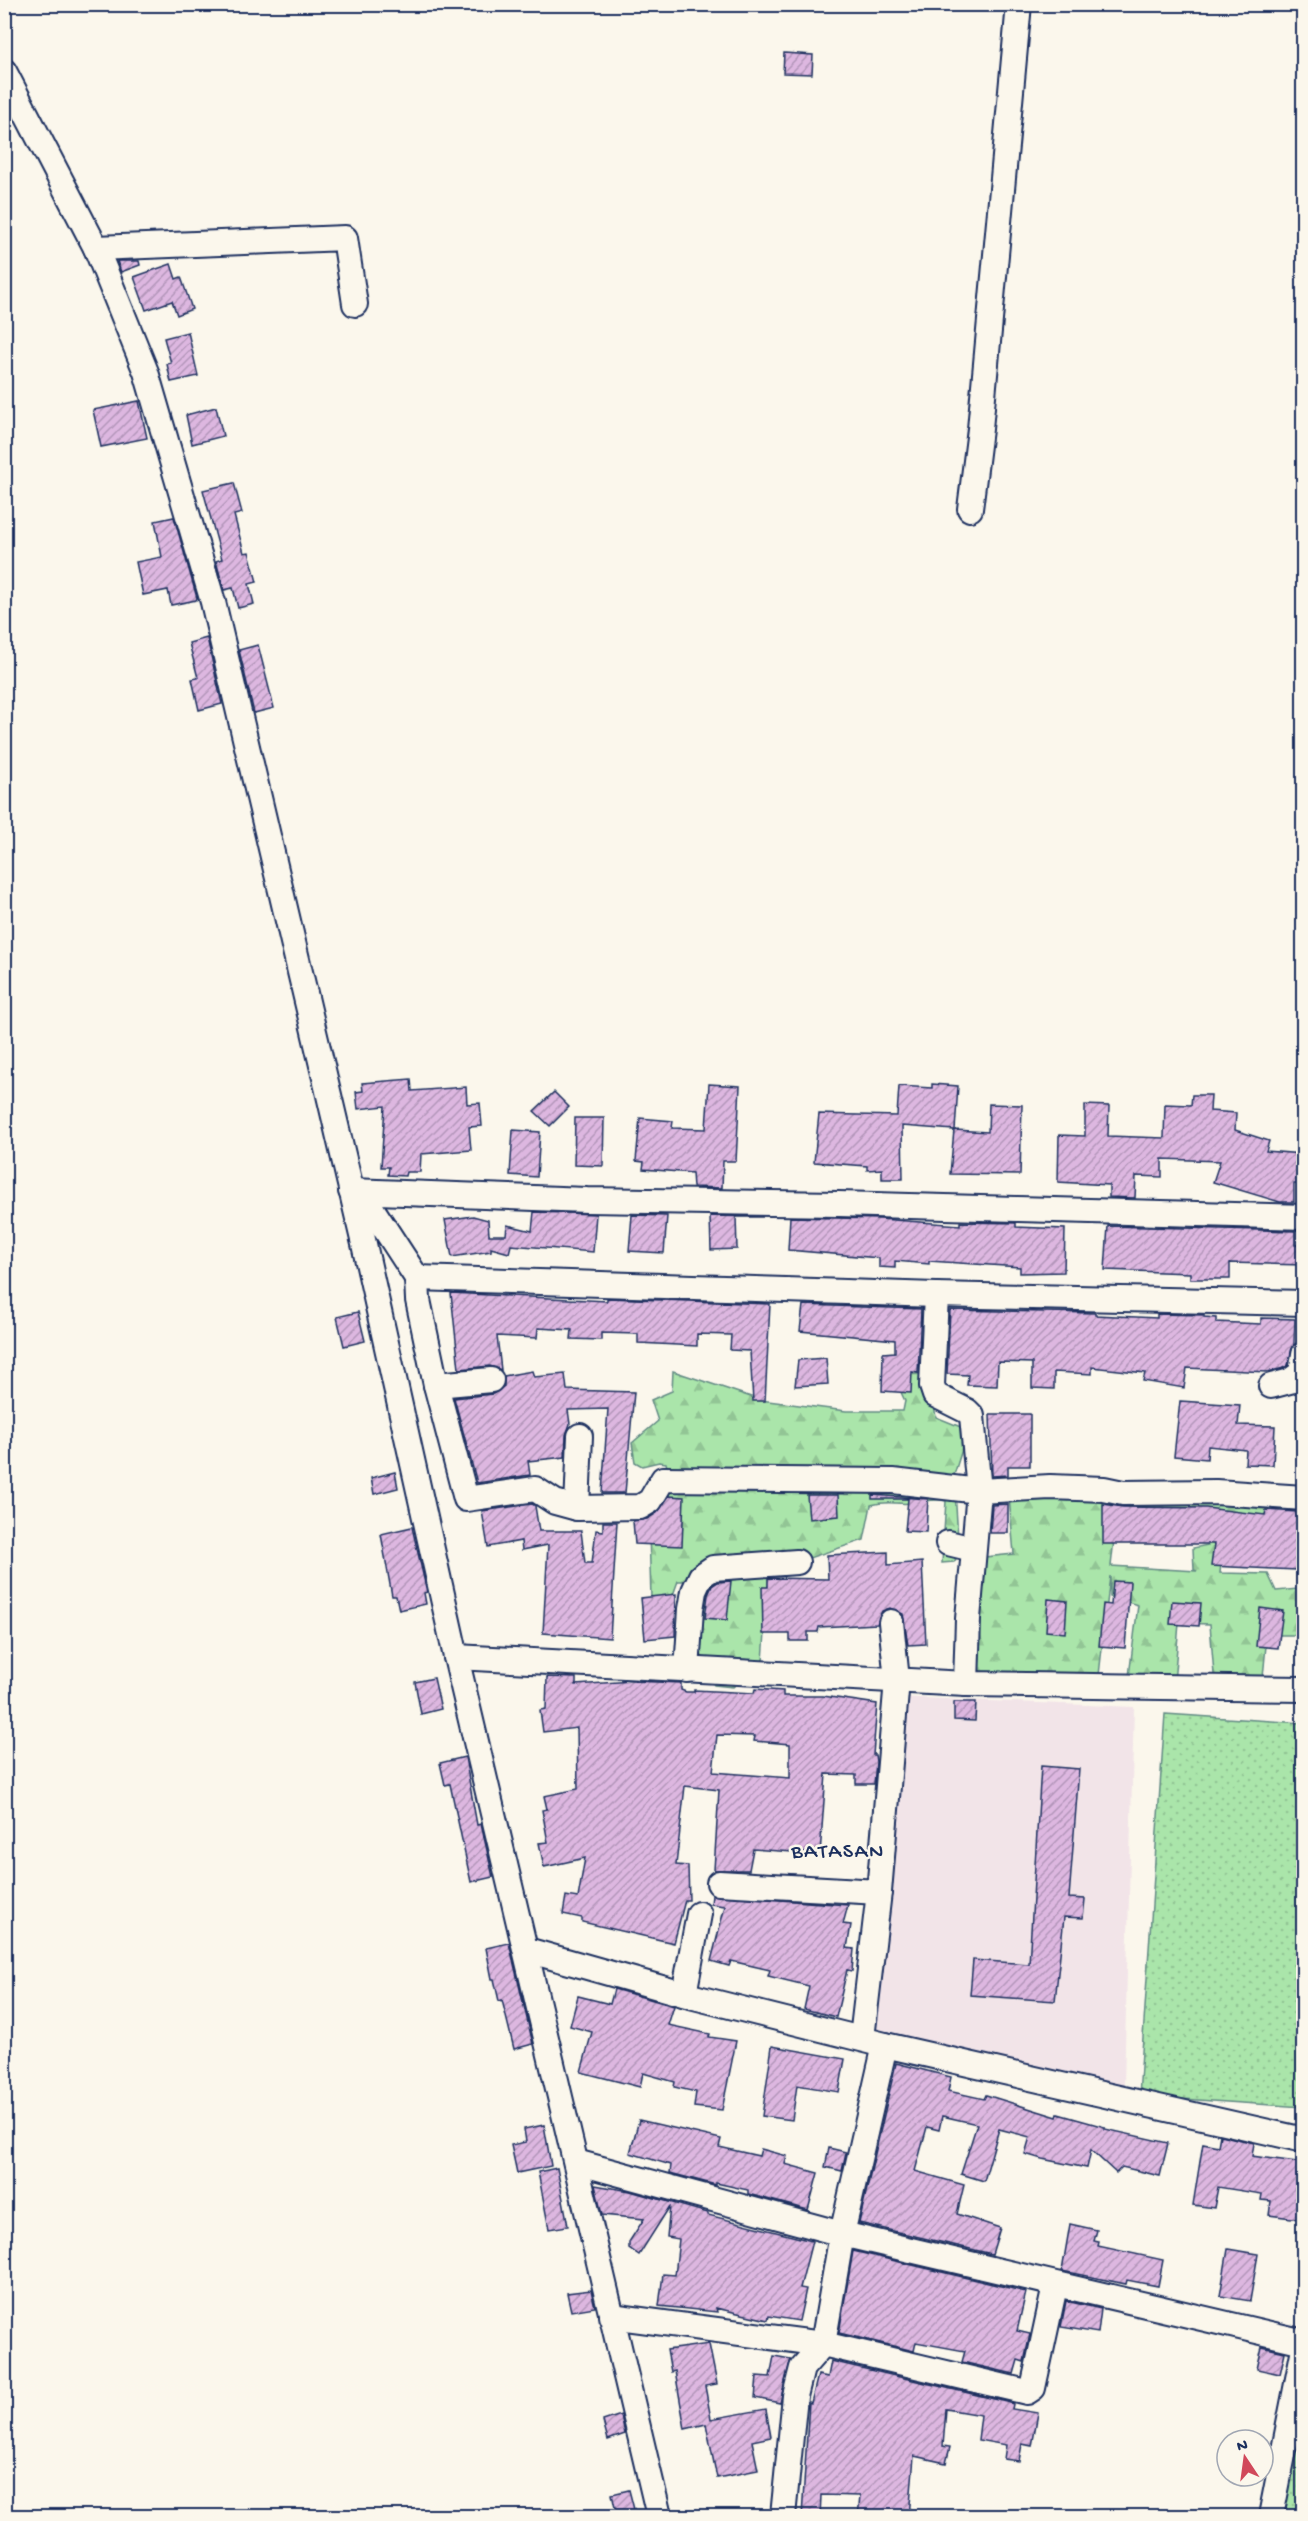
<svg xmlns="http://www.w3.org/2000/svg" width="1308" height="2521" viewBox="0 0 1308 2521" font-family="'Gochi Hand',sans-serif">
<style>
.built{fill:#f2e4e8}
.grass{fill:url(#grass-dots);stroke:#628a84;stroke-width:1.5}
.forest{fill:url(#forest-firs);stroke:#628a84;stroke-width:1.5}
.building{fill:url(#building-hatch);stroke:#1b2f5e;stroke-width:1.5;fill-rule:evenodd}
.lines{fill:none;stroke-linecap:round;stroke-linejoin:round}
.minor-casing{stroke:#1b2f5e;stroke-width:28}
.minor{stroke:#fbf7ec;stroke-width:24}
.labels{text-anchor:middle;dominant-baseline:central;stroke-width:5;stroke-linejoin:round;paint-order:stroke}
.quarter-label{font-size:22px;letter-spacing:1.5px;fill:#1b2f5e;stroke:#fbf7ec}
</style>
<defs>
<pattern id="grass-dots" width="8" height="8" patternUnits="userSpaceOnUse" patternTransform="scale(1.5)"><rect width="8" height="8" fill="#aae5aa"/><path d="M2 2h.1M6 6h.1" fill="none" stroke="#92c595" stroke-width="1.8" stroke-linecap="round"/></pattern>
<pattern id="forest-firs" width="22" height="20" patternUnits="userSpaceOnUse" patternTransform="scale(1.5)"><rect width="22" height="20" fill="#aae5aa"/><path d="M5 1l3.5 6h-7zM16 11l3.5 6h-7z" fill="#92c595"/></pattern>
<pattern id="building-hatch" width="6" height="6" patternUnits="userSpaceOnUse" patternTransform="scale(1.5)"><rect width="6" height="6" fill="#ddb7e0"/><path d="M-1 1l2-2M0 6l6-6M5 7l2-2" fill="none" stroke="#b295b9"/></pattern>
</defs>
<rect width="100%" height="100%" fill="#fbf7ec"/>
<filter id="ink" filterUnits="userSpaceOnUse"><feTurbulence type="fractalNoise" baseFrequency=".0167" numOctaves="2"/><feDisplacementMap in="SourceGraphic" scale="12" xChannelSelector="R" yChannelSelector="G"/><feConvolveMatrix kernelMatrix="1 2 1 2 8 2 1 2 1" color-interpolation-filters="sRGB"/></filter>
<g filter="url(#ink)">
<path class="built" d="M898,1697L1134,1707L1124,2086L876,2030Z"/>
<g class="grass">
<path d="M1165,1714L1303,1723V2107L1139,2096Z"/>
<path d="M1299,2422L1303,2423V2516H1284Z"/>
</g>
<g class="forest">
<path d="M673,1371L760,1400L846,1411H903L905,1401L899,1388C907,1373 912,1373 928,1374L936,1417L968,1430L954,1475L959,1554L954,1562L942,1563L946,1501C934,1498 926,1502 913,1503C896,1505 890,1500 871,1505L864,1540L769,1571L763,1662L733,1687L714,1685C693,1652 696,1619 698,1581H678L668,1609L651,1598L649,1532L655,1490L670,1477L666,1463L659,1462L642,1466L635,1462L632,1443L658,1421L651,1400L672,1391Z"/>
<path d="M1122,1491L1287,1496L1284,1524L1225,1526L1220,1573L1268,1574L1276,1591L1298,1589L1300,1635H1267L1262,1688L1215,1687L1210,1624L1179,1623L1174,1683L1128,1684L1138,1605L1110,1597V1576L1099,1675L959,1674L965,1559L1014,1554L1009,1496L1119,1495L1111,1566L1197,1571L1194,1570L1193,1548L1208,1545L1206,1539L1120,1519Z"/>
</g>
<g class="building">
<path d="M784,53L813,55L812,74L783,73Z"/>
<path d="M117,261H139L140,265L121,272Z"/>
<path d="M171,264L176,279L181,277L192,309L177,315L172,301L146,310L134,277Z"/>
<path d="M188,332L198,376L171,382L167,364L171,363L164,338Z"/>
<path d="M139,401L147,438L101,447L93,410Z"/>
<path d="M216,407L223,436L192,444L186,415Z"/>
<path d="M234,483L242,513L234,515L244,553L249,552L257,582L249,584L254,604L238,608L233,588L224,590L216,561L222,559L203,490Z"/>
<path d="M174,517L197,598L196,600L171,605L168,590L143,595L136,562L162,557L155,521Z"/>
<path d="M207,638L222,704L199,710L192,679L198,678L189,643Z"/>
<path d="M258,645L274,708L254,713L239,650Z"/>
<path d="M411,1079L412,1091L466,1087L467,1104L480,1103L482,1126L469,1127L471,1150L421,1154L420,1172H406L405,1176L388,1175L389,1167H381L385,1106L358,1109L356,1092L363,1091L362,1083Z"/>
<path d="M709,1084L740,1086L736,1161H723L722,1188L693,1187L692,1173L643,1169L644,1162L636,1161L640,1118L673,1121L672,1128L706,1129Z"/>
<path d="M932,1084L958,1086L955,1130L988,1132L989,1104L1022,1105L1020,1175L950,1174L954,1130L902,1126L903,1179H882V1169L867,1170V1166L814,1162L819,1114L897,1116L899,1086L932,1088Z"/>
<path d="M554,1092L569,1107L550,1126L534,1111Z"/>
<path d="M1192,1095H1211L1210,1111L1236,1113L1235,1130L1269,1141L1266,1151L1302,1154L1300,1184H1294V1202H1280L1213,1182L1220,1161L1162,1159V1177L1136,1176L1135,1198L1109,1197V1185L1058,1182L1059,1135L1085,1136V1105L1109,1106L1108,1136L1164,1138L1165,1104L1191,1105Z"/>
<path d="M575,1118H604L603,1166L574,1165Z"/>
<path d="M513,1130L540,1132L537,1177L510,1175Z"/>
<path d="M534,1212L596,1214L593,1252L511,1245L509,1253L491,1248V1251L452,1257L445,1220L473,1216L488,1220L489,1235H506L507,1225L532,1231Z"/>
<path d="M632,1215L667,1216L664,1253L629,1251Z"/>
<path d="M710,1216L763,1217H736L737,1249L711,1250Z"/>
<path d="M790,1217L880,1219L960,1225V1222L1016,1223V1227L1065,1229L1064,1272L1020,1273V1267L929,1261V1264L895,1261V1268L879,1267V1258L788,1250Z"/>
<path d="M1108,1226L1295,1231V1245H1304V1265L1230,1263V1279H1190V1273L1105,1270Z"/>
<path d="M451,1293L607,1301V1298L770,1304L765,1401H753L750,1351L730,1350L731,1335L697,1334V1346L638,1343V1334L601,1333V1340L571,1339L572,1330L538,1328L537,1338L497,1336L501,1370L490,1366L459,1369Z"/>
<path d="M803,1305L921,1309L918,1373L912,1372L911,1393L882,1391L883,1353L895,1352V1340L800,1331Z"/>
<path d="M950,1310L1095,1313V1315L1157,1318V1314L1204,1315V1317L1216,1318V1322L1261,1324V1318L1295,1319L1294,1344L1288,1365L1284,1368L1267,1372L1187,1368L1184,1388L1143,1381L1145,1373L1092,1367V1374L1054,1372V1389L1032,1388V1363L998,1362L997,1386L967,1385L968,1375L947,1374Z"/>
<path d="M358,1312L365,1341L344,1346L337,1317Z"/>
<path d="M826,1358L828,1384L795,1386L798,1360Z"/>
<path d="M532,1371L534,1377L565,1374L567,1390L634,1392L625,1493H602L608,1409L568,1410L570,1424L566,1435L565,1457L528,1461L530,1475L477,1483L454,1398L493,1394L504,1386V1376Z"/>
<path d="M1180,1401L1240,1405L1238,1425L1275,1426L1273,1465L1245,1464L1246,1450L1208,1446L1207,1459L1174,1456Z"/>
<path d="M990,1414H1030V1466H1008V1475L992,1476Z"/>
<path d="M395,1472L398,1488L374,1494L371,1478Z"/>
<path d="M807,1495H838L839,1516L809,1519Z"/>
<path d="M872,1495L928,1499L926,1532L905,1531L908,1499H872Z"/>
<path d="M669,1496L684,1497L682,1546L635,1544L633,1521L647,1519L657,1513Z"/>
<path d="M532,1504L535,1506L539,1531H581L585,1563H592L596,1530L603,1531V1522H617L610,1638L543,1633L548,1545L522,1550L521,1541L488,1547L482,1511Z"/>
<path d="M1008,1504V1533H990L992,1505Z"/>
<path d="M1103,1504L1123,1507L1206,1508L1265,1515L1266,1510L1297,1512V1570L1211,1566L1214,1544H1103Z"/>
<path d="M412,1527L427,1592L424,1593L426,1604L399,1610L396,1596H392L381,1534Z"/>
<path d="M888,1552V1565L922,1562L926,1644L908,1645L903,1614L890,1608L882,1611L877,1624L819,1627L818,1632H808V1641H790V1634H763L762,1587H768V1578L828,1579L827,1555Z"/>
<path d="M731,1581L727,1620L705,1618L708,1595L712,1586L718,1582Z"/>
<path d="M1113,1581L1130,1582L1125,1648L1099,1646L1103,1604L1111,1605Z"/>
<path d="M676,1594L675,1636L645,1639L641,1598Z"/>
<path d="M1048,1599L1067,1601L1065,1633L1046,1631Z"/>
<path d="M1172,1601L1201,1603L1199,1626L1170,1624Z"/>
<path d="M1260,1608L1283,1611L1278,1648L1256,1646Z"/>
<path d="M547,1677L576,1678V1685L632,1681L681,1683V1690L686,1692H694V1690L754,1693L755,1689L783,1691V1696H823L877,1704L873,1755H875L876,1762L874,1784H856V1775L826,1774L820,1854L753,1849L749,1870H714L719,1790L685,1786L676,1865L688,1866L689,1900H685L674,1943L582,1922V1918L563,1914L566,1896L578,1898L585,1858L544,1867L539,1843L548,1842L542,1810L547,1809L544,1796L578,1789L577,1728L543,1732L540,1710L546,1709ZM717,1735L755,1736L754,1741L790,1744V1778L713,1772Z"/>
<path d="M434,1678L441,1709L421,1714L415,1682Z"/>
<path d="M954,1702H976L975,1721L954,1720Z"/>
<path d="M465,1757L477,1825L481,1824L493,1877L471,1882L450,1784L445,1785L440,1763Z"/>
<path d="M1041,1766L1079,1769L1069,1898L1085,1899L1083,1918L1064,1917L1055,2001L970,1995L973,1960L1029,1964Z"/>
<path d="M712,1895L848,1905L843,1924L851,1925L847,1948L854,1949L852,1971L847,1970L836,2017L804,2009L809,1986L768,1976L770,1970L731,1961L729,1966L711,1961L725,1906L711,1904Z"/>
<path d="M509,1943L533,2044L514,2049L502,2000L499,2001L494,1979H492L486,1948Z"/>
<path d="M614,1989L674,2006L668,2025L710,2034L709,2037L736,2041L722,2110L694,2107L696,2092L674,2087L675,2082L643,2073L640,2087L581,2072L592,2032L570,2026L578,1996L610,2004Z"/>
<path d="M772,2046L845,2059L839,2092L797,2085L792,2120L762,2116Z"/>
<path d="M896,2063L951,2077L948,2091L984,2099L986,2095L1057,2117L1058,2114L1105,2127V2129L1168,2143L1160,2176L1122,2167L1116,2173L1091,2150L1087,2168L1042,2159L1025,2154L1030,2137L999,2129L984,2181L961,2174L977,2124L942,2116L939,2130L927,2127L915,2171L964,2185L957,2214L1000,2228L992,2254L859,2223Z"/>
<path d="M639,2120L721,2139L719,2147L759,2156L761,2149L787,2156L785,2164L818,2173L808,2210L748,2194V2190L716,2183V2185L670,2173L671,2165L630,2153Z"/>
<path d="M544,2125L551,2166L517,2173L511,2145L526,2142L524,2129Z"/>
<path d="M1220,2135L1254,2143L1252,2156L1304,2163L1299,2219L1269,2215L1271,2201L1261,2200L1262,2194L1218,2187L1214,2208L1193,2205L1203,2143L1218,2146Z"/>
<path d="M829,2148L846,2152L842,2171L825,2167Z"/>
<path d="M557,2168L568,2226L549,2229L538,2172Z"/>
<path d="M595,2185L630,2191L708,2213V2215L812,2241L800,2288L806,2289L799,2321L769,2316L768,2320L716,2308L717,2312L659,2306L663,2274L675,2275L679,2239L667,2237L670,2206L639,2255L629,2248V2242L644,2219L602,2215Z"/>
<path d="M1070,2224L1097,2230L1094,2241L1099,2242L1098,2246L1163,2260L1158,2286L1127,2280L1126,2284L1062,2271Z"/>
<path d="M1228,2249L1258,2254L1250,2301L1220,2296Z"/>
<path d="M853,2251L1026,2292L1017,2331L1030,2334L1024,2362L1018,2360L1014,2374L962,2362L965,2351L916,2342L914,2351L839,2333Z"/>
<path d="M591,2290L595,2307L571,2311L567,2293Z"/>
<path d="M1066,2301L1101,2309L1098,2333L1061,2327Z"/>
<path d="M709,2344L717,2384L705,2386L711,2419L766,2409L771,2437L752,2441L758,2470L717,2478L706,2424L685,2429L675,2371L671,2372L667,2350Z"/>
<path d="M1262,2347L1285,2352L1280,2374L1257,2369Z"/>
<path d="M774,2356L791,2359L780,2403L755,2398L757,2376L770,2377Z"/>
<path d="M831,2361L1007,2402L1013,2404L1012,2409L1038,2413L1032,2446L1022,2444L1019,2461L1004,2459L1006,2445L978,2440L981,2415L946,2409L943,2446L950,2447L946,2463L914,2456L909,2517H858L860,2496L821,2495L820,2517H802L809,2402L811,2403L818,2375L828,2377Z"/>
<path d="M621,2415L625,2434L608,2440L603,2421Z"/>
<path d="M629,2490L636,2517H617L612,2494Z"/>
</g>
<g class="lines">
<defs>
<g id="minor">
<path d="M4,71L96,248L146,372L213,602L364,1244L456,1657L659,2516"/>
<path d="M96,248L345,238L355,304"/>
<path d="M970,509L980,429L1019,4"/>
<path d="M351,1191L587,1200L839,1204L1304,1217"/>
<path d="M361,1192L417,1278L936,1295L1304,1303"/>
<path d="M417,1278L418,1300L436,1385L466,1499L535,1489L555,1502L577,1508L640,1507L650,1501L663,1479L893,1481L979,1491L1050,1487L1104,1489L1123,1493L1216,1492L1304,1498"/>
<path d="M936,1295L932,1386L935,1395L967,1411L972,1416L979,1491L968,1619L966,1684"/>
<path d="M436,1385L491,1380"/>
<path d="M1271,1386L1290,1381L1301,1373L1304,1354"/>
<path d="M577,1508L580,1436"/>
<path d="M948,1543L973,1549"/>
<path d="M456,1657L966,1684L1304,1689"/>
<path d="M687,1670L691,1609L694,1591L701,1576L713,1568L797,1562"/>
<path d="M719,1883L879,1892"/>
<path d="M527,1950L690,1996L885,2045L1304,2140"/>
<path d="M684,1994L699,1914"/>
<path d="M862,2038L879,1892L897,1680L891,1622"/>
<path d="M576,2162L842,2234L1304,2342"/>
<path d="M611,2316L823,2344L1027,2392L1033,2388L1055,2286"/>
<path d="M783,2516L795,2396L802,2368L823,2344L842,2234L885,2045"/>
<path d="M1271,2516L1304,2348"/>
</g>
</defs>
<use href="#minor" class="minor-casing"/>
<use href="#minor" class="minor"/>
</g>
</g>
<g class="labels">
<g class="quarter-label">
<text x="838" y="1853">BATASAN</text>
</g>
</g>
<rect width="1308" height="2521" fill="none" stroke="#fbf7ec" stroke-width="24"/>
<rect x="12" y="12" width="1284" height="2497" fill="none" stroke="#1b2f5e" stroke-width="2" filter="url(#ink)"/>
<g transform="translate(1245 2458) rotate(347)"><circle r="28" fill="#fbf7ec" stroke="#a1a7b3" stroke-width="1.5"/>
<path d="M0-4.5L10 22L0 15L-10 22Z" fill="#d1495b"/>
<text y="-9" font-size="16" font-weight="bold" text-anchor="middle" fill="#1b2f5e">N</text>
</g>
</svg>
